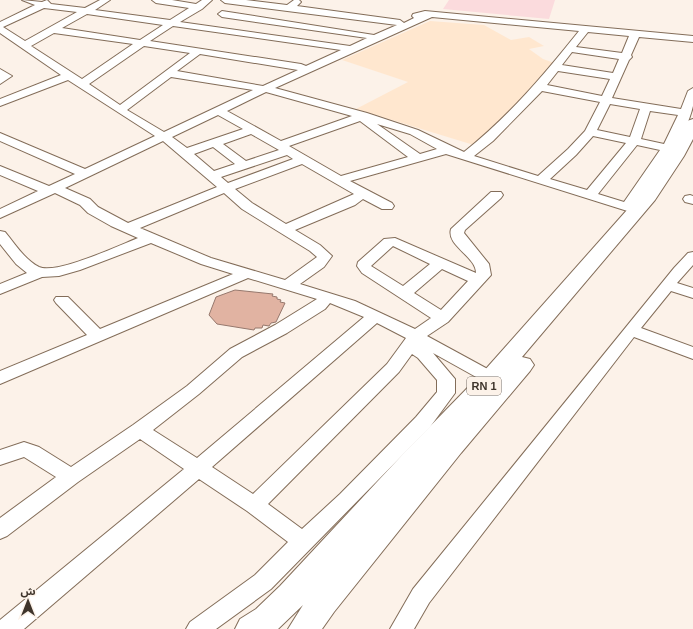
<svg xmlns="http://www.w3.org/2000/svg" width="693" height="629" viewBox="0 0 693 629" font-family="Arial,'Noto Sans Arabic',sans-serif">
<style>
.built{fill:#ffe7cf}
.green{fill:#fbdbdd}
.building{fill:#e1b3a2;stroke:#96786d}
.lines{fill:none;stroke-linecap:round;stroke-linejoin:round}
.minor-casing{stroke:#836d59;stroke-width:2}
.highway-casing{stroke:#836d59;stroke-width:2}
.minor{fill:#fff;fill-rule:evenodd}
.highway{fill:#fff;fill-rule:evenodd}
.labels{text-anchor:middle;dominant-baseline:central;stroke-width:3;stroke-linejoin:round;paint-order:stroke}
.shield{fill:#fcf2e9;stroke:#776d64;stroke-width:1}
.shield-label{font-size:11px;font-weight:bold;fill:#3e342b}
</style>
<rect width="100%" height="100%" fill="#fcf2e9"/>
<path class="built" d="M430,21L484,25L511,40L529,37L544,46L529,49L543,59L557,64L477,146L356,109L408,82L342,60Z"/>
<path class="green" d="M449,0H555L549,19L443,9Z"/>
<path class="building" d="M235,290L273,294L272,296L277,297V299L281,300L280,302L285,303L276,322L271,323L269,326L263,325L262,328H255L254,330L217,324L209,315L216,297Z"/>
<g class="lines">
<defs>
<g id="minor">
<path d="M22,0L42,2L47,0L51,4L85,8L100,0H110L95,10L170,20L189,8L156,3L152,0H172L196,4L202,0H212L202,9L180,22L350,46L367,38L222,17L218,14L222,11L374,35L397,25L225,3L221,0H246L287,5L294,0H299L301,2L297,6L400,20L404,23L414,18L412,16L413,14L425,11L693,36V42L639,37L631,55L632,57L629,60L612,98L681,109L688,91L693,88C693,94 693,101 693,106C686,138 654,179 635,205L642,207L644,210L642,213L637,214L446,154L350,181L392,203L394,206L392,209H382L363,199L355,205L295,230L320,245L332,256L324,267L300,284L355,301L415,329L431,318L362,273L357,266L358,262L384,239L395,238L476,273C476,256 446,246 451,229L491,192H501L503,195L501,198L465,230L464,233L489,264L491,275L448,322L427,336L506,379L509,383L506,387L500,389L494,387L433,353L455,379V393L430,427L271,589L216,629H186L190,622L255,575L288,542L247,511L199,479L24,629H0V620L184,469L140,439L78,482L7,536L0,539V518L56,477L24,457L0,465V450L24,442L39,447L71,467L133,425L187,386L230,349L275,325L317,299L248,278L0,384V371L87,335L56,303L54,300L56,297H68L100,329L233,274L201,264L151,243L80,270L59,276L42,277L0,294V284L27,273L16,264L0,244V231L5,232C15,244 25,260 39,267C56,275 120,245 138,238L111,226L88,213L80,205L55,193L0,218V209L38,191L0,175V166L49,186L75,174L0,141V133L85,169L155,136L68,80L0,106V99L61,75L0,33V22L35,5ZM44,8L77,12L25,41L3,27ZM87,14L163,25L140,40L62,28ZM432,17L579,31C543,76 509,116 464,152L418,130L367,113L275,88ZM173,26L341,50L306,66L301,64L150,41ZM588,32L629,36L622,53L576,47ZM54,33L133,44L82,79L31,46ZM144,46L190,53L120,105L89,84ZM572,52L619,59L613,73L562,65ZM200,54L298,70L263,86L177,71ZM558,71L610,79L602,96L547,85ZM171,77L253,90L164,132L127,110ZM542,91L600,102L585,131L568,149L538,176L474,156L493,141ZM266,92L352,116L281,141L227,111ZM610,104L640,109L630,137L597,130ZM650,111L678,115L664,144L641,139ZM218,115L243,129L187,148L172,137ZM360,121L408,157L341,176L289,146ZM377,124L410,134L437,149L420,154ZM251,134L279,150L246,161L223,144ZM593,136L626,143L587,190L550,179L576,155ZM163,141L217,187L128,223L98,207L90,199L65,188ZM637,145L660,150L624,202L598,194ZM213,147L235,164L214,171L194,154ZM287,155L293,159L228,183L221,177ZM302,164L354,194L286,224L252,203L235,189ZM224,193L242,209L310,251L317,257L285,280L211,258L140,228ZM393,246L430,264L403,286L371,266ZM442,269L468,281L441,310L414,293ZM330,303L364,317L197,458L153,430L199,394L242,357L287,333L325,309ZM377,323L406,338L387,364L253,494L212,467ZM412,354L418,358L437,380V392L416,417L340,494L302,529L268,504L399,372Z"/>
<path d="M0,69L12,76L0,84Z"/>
<path d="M690,195L693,196V204L685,202L683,199L685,196Z"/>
<path d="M693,252V265L677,283L693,288V298L671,291L641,328L693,347V359L634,337L429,603L414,629H390L413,589L674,268L688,253Z"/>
</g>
<path id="highway" d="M693,119V139L684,156L655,200L522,357L530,359L534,365L530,371L461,453L334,612L322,629H288L303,605L278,629H235L240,619L256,609L280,586L404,453L484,371L643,192L668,156L687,121Z"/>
</defs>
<use href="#minor" class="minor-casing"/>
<use href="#highway" class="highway-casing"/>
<use href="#minor" class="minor"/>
<use href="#highway" class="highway"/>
</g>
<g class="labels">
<rect class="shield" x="467" y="377" width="34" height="18" rx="3"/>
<g class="shield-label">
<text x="484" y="386">RN 1</text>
</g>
</g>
<g transform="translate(28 601)" stroke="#fcf2e9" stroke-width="3" paint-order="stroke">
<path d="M0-3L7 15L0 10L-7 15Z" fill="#3e342b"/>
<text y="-6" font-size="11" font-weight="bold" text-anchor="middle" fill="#3e342b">ش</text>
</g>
</svg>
